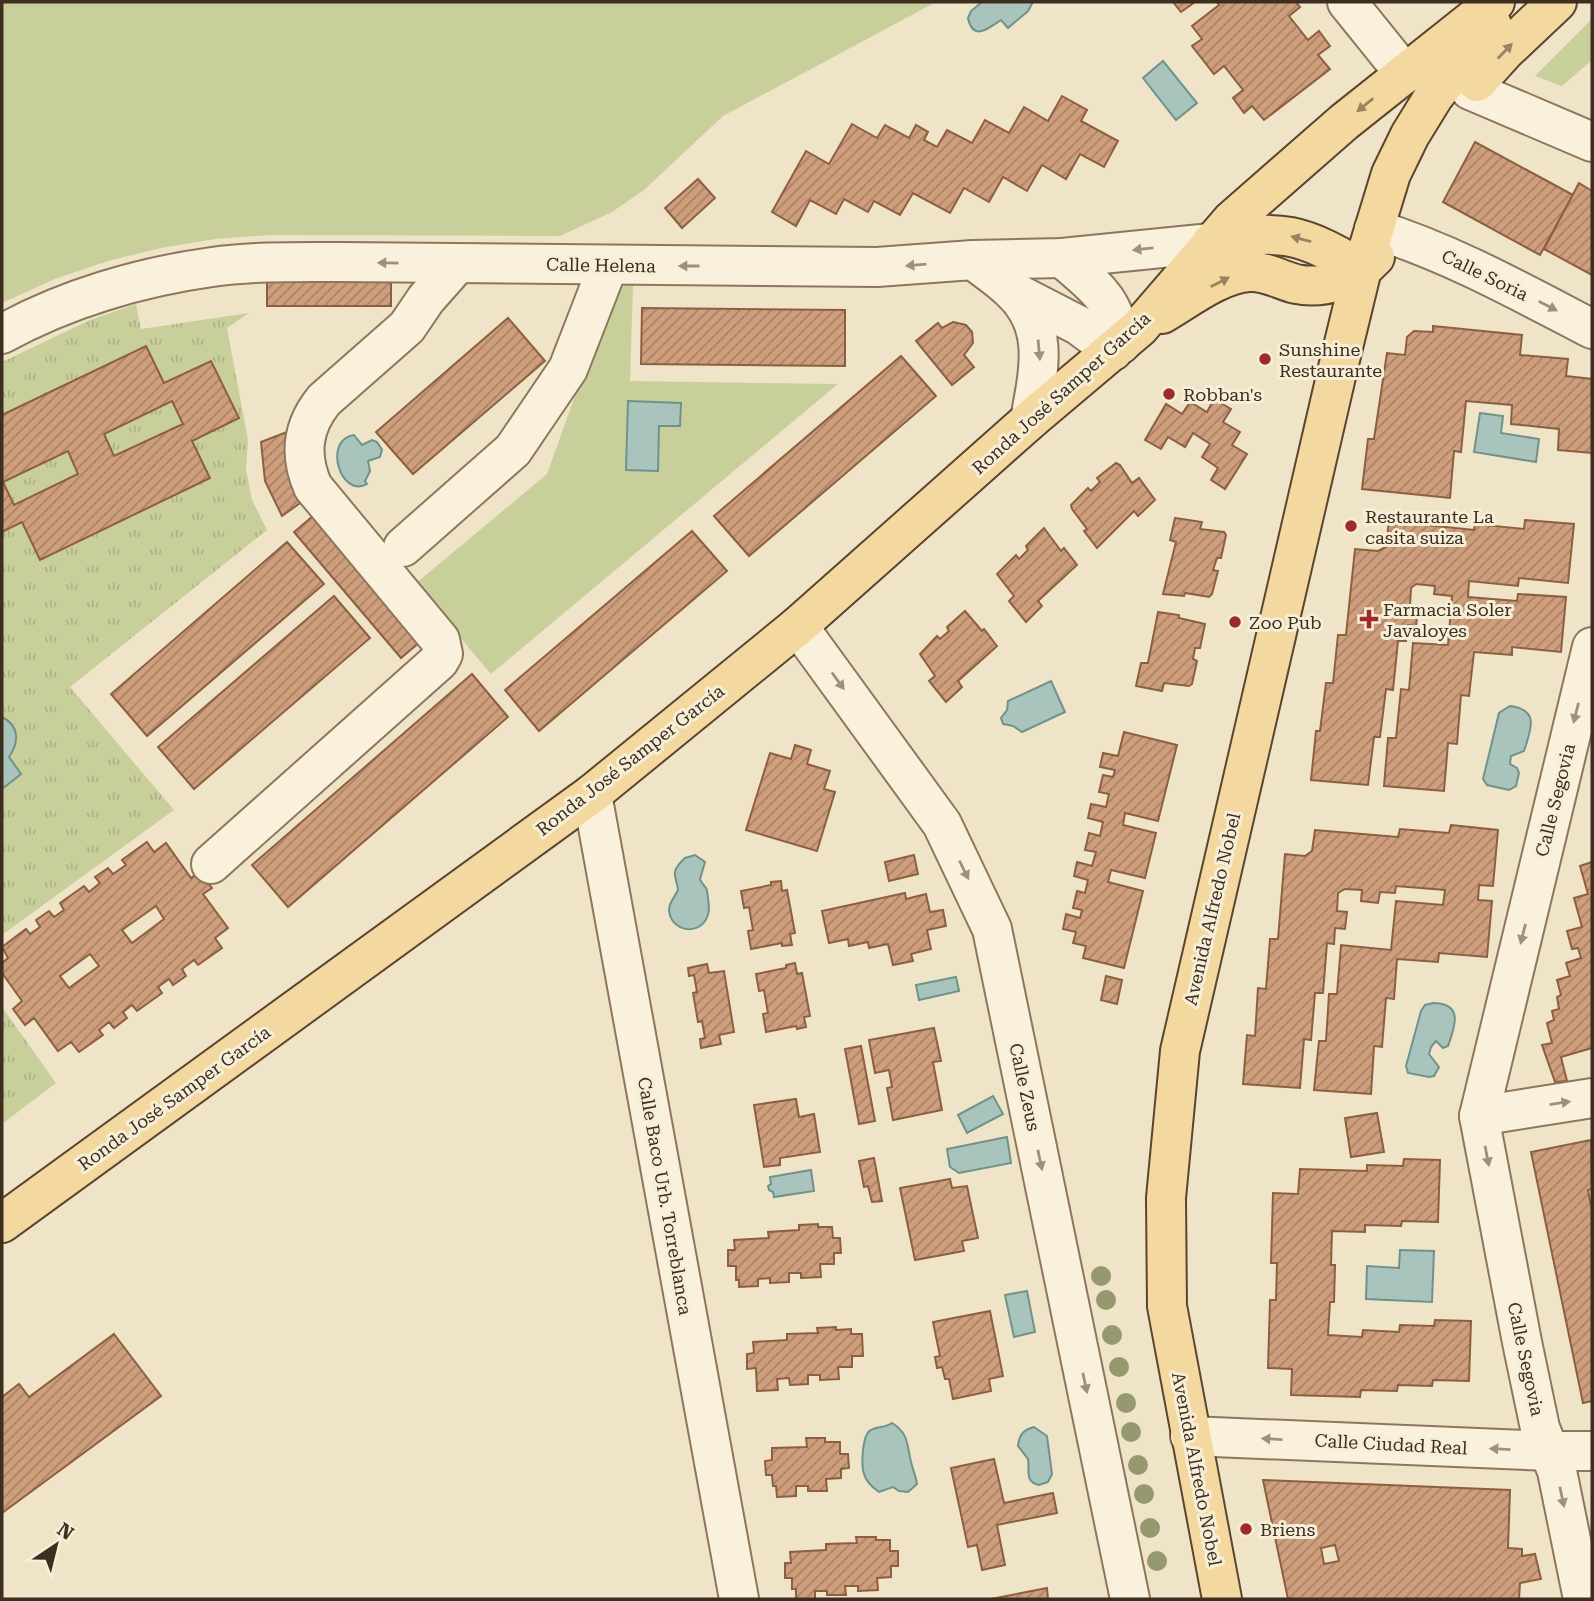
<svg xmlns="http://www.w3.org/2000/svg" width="1594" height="1601" viewBox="0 0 1594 1601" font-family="'Roboto Serif',serif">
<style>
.grass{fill:url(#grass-tufts)}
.park{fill:#c9cf9b}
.water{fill:#a9c4bc;stroke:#6f938a;stroke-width:2}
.building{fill:url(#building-hatch);stroke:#8d5f41;stroke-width:2;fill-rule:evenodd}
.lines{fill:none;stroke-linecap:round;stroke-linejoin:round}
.minor-casing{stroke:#8d765c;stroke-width:42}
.major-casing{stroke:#5b4430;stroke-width:42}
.minor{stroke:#faf1dc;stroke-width:38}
.major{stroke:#f3d9a0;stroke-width:38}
.tree{fill:#96986f}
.oneway{fill:#988460}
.oneway2{fill:#9c907e}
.poi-dot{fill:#9e2a2b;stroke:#f7eed8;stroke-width:2.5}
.labels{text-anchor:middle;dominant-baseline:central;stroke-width:6;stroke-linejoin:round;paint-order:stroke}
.street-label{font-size:18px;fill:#3d2e20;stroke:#f7eed8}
.poi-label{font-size:18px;fill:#3d2e20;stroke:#f7eed8;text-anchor:start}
</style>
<defs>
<pattern id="grass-tufts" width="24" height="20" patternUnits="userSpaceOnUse" patternTransform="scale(1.75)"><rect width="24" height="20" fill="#c9cf9b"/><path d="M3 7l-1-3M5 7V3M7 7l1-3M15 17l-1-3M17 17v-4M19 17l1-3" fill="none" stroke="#aeb285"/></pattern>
<pattern id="building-hatch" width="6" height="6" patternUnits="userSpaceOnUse" patternTransform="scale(1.75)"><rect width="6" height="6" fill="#cf9f7d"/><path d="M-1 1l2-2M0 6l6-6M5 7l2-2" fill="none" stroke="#a98266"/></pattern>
</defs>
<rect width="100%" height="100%" fill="#f0e4c8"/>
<g class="grass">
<path d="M136,304L141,329L249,313L227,328L248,440L246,469L252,500L267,530L70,687L174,810L2,935V362L90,320Z"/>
<path d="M2,1007L56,1083L2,1124Z"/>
</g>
<g class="park">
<path d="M2,2H936L723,116L644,190L612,212L560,236L270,235L215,239L161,248L108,261L55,279L2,303Z"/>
<path d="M1592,19V60L1562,86L1535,76Z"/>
<path d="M615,284L633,285L630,381L838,384L491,674L415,584L547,474Z"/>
</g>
<g class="water">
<path d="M982,2H1033L1028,11L1008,28L1001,20C989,28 973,42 968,18L971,11Z"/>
<path d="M1163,61L1197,103L1176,120L1143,78Z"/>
<path d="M628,401L681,403L680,426H659L658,471L626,470Z"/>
<path d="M1480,413L1503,416L1501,433L1539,439L1536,462L1474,452Z"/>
<path d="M354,435L362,445L372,440L377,442L382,450L380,457L368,461L370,471L365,481L367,484C341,499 322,440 354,435Z"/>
<path d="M1051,681L1065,712L1022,732L1013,726L1003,724L1001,718L1007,710L1008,701Z"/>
<path d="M1510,706C1540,710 1531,729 1524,751L1511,756L1510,764L1517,768L1519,773L1516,786L1509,790L1487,785L1483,779L1499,713Z"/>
<path d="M2,717C20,726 19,742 9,757L21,774L2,789Z"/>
<path d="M695,855L705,862L700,879C701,883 704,885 706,888C707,889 708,897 708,899C716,936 671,938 669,910C669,902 675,897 678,890C676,874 669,873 685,858Z"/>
<path d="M956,977L959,991L919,1000L916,985Z"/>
<path d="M1433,1003C1464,1003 1455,1027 1448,1046L1443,1048L1436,1041L1431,1047L1429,1054L1439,1067L1434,1076L1429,1077L1408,1073L1406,1066L1421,1011L1425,1005Z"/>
<path d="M993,1096L1003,1114L967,1133L958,1115Z"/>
<path d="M1007,1137L1011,1163L959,1173L950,1167L947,1149Z"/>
<path d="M811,1170L814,1191L774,1197L773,1192L769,1190L768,1186L771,1184L770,1177Z"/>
<path d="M1400,1250L1434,1251L1432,1302L1366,1299L1367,1266L1399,1268Z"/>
<path d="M1027,1291L1035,1332L1014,1337L1005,1295Z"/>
<path d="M892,1423C909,1433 907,1446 911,1462C913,1470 916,1477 917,1484L908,1492L899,1491L893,1487L879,1492C872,1487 866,1482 864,1474C861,1466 862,1434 871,1430C878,1426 885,1428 892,1423Z"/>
<path d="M1034,1427L1047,1436L1052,1474L1048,1482L1039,1485C1024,1482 1030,1470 1028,1459L1018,1446C1019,1435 1023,1430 1034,1427Z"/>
</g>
<g class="building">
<path d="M1173,2H1195L1181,12Z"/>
<path d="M1217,2H1296L1300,7L1289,16L1308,40L1319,31L1330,46L1318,55L1330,69L1264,120L1252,106L1244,113L1233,98L1243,90L1224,66L1214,74L1192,46L1202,39L1192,26L1219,5Z"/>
<path d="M1062,96L1087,110L1081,121L1118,141L1104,167L1080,154L1066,179L1042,165L1027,191L1003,177L989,202L964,188L950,213L913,193L900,215L874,201L868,212L844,199L836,214L810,200L796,226L772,212L806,151L829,164L852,124L877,138L885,125L909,138L916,125L928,132L924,140L937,147L947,130L972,143L985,120L1009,133L1024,107L1048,121Z"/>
<path d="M1475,142L1573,195L1540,255L1443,202Z"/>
<path d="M698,179L715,198L682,228L665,208Z"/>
<path d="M1579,183L1592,191V275L1544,249Z"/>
<rect x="267" y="282" width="124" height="24"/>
<path d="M642,308L845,310V366L641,364Z"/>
<path d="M508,318L545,361L413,474L376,432Z"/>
<path d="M953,322L966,325L972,332L973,343L964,355L974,367L952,385L916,341L938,323L942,328Z"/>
<path d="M1433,326L1522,335L1520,355L1568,359L1566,376L1592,379V453L1558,450L1559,429L1511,424L1512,405L1466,401L1461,452L1454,451L1450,498L1362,489L1368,439H1374L1387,353L1405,355L1407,337L1414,331L1433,332Z"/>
<path d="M146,346L164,383L211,361L239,418L192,441L210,478L40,560L22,522L2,532V415ZM172,401L183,424L114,456L104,434ZM68,451L78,474L14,505L3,482Z"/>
<path d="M901,356L936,396L749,556L714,516Z"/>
<path d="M1214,399L1231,409L1223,422L1240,432L1232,445L1247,454L1225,489L1211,480L1218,468L1202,457L1210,444L1193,433L1185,447L1168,437L1161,449L1145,440L1166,404L1182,414L1190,402L1207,412Z"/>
<path d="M287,432V457L303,501L282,516L265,481L261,442Z"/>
<path d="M1116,463L1120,465L1132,483L1139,478L1155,500L1138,516L1134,511L1097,548L1084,531L1087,529L1072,509L1071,505L1088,488L1091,491L1100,482L1097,478Z"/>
<path d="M313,516L420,642L401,658L294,532Z"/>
<path d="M1175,518L1202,522L1200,529L1224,532L1226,535L1221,558H1217L1213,570L1218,571L1212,594L1209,597L1185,593L1184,596L1163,594L1176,542L1170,540Z"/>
<path d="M1525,520L1574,524L1568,583L1519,578L1518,586L1469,581L1468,597L1517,601L1518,594L1566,597L1561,652L1512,647V655L1474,652L1469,696L1461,695L1457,744L1448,743L1444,791L1384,786L1388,738H1396L1401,689L1409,690L1413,643L1448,645L1452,596L1434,594L1435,586L1416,584L1411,588L1410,606L1418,608L1416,626L1408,625L1406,641H1398L1393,690L1386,689L1380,737H1374L1368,785L1311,780L1316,731H1320L1326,683H1333L1338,635H1346L1355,549L1378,551L1386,547L1389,521L1474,530L1475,524L1524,529Z"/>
<path d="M1044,528L1061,551L1064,548L1077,565L1038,601L1042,606L1026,622L1009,601L1014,596L997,574L1016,555L1019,559L1028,550L1026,546Z"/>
<path d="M692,531L727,571L539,731L505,690Z"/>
<path d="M287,542L324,584L147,736L111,694Z"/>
<path d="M334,596L370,638L194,789L158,747Z"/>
<path d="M965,611L982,631L984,629L997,646L958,681L962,687L946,702L929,681L935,676L920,654L937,636L940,639L949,631L947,627Z"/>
<path d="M1158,612L1179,615V618L1205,624L1200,648H1195L1193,659L1197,661L1192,684L1189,686L1164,683L1162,691L1136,686L1141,663H1148Z"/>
<path d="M472,674L508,717L288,907L252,865Z"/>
<path d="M1124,732L1177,745L1158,821L1125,813L1123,825L1156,833L1145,878L1111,870L1108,882L1143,891L1124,968L1083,958L1086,946L1073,943L1076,932L1063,929L1066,914L1080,918L1082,910L1073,908L1077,891L1085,893L1088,880L1074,876L1077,862L1092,866L1096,852L1085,850L1089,833L1100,836L1103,822L1088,818L1091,804L1106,807L1109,794L1099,792L1103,775L1113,777L1115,770L1100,767L1103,753L1118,756Z"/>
<path d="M795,745L811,750L807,764L830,771L824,789L835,792L817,851L746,830L770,753L791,759Z"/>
<path d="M1451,825L1498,830L1493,886L1479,885L1478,900L1492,901L1487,957L1439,953L1438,962L1397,959L1394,999L1386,998L1382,1047L1374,1046L1371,1094L1314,1090L1319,1041H1326L1329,994H1337L1341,945L1391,950L1396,901L1443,905L1445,890L1396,886L1395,893L1380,892L1378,903L1361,901L1362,890L1345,889L1338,893L1337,911L1347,912L1345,929L1335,928L1334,944L1327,943L1323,993H1315L1311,1040L1304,1039L1300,1088L1243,1084L1247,1035L1255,1036L1258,988L1266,989L1270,939H1278L1285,854L1305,856L1312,851L1315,830L1398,837L1400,829L1449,833Z"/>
<path d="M147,842L154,852L166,843L191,878L199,872L212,888L203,894L228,928L215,938L222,948L198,965L194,960L182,969L186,976L173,985L169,979L158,987L162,993L137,1011L132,1005L123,1012L127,1018L114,1028L109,1022L99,1030L103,1035L79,1052L71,1042L58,1051L34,1018L25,1025L13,1009L22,1001L2,973V963L8,958L2,947L26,929L30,934L40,927L36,920L49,911L54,917L64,910L60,903L84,886L89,892L100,883L95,877L108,868L113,874L126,865L122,860ZM156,906L164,919L132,943L122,930ZM90,954L99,966L69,988L60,976Z"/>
<path d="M914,855L918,874L889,881L885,862Z"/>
<path d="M1592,862V1048L1561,1057L1567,1081L1555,1082L1542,1045L1552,1043L1547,1023L1554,1020L1552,1011L1559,1009L1557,997L1561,995L1557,980L1570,976L1566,963L1581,958L1578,948L1572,949L1567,931L1582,927L1574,898L1588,894L1580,866Z"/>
<path d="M781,881L782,891L787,890L795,933L790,934L792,945L782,946V943L751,949L748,931L753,930L749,907L744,908L741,891L771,885V882Z"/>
<path d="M905,893L906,899L926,894L930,912L943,910L946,926L927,930L931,949L911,954L913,961L893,965L888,944L869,948L868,942L849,946L848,939L829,943L822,911Z"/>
<path d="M795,963L797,974L802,973L810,1016L804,1017L806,1027L797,1029L796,1026L766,1032L763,1014L768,1013L764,990L759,991L756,974L786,968V965Z"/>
<path d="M707,964L709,973L724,971L734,1032L719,1035L721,1044L701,1048L700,1039L705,1038L702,1021L698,1022L693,993L697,992L694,975L689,976L688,968Z"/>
<path d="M1106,976L1122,980L1117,1004L1101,1000Z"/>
<path d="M934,1028L941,1061L933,1062L942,1110L893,1120L887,1088L892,1087L889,1070L875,1073L869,1040Z"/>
<path d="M861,1046L875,1121L859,1124L845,1049Z"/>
<path d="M796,1099L799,1117L814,1114L820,1152L780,1158V1165L764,1167L754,1105Z"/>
<path d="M1377,1113L1384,1152L1351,1157L1345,1118Z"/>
<path d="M1591,1140L1592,1189L1588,1190L1592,1211V1401L1583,1403L1531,1152Z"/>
<path d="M874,1158L882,1201L872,1202L868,1186L864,1187L859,1161Z"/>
<path d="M1404,1159L1440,1160L1438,1222L1402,1221L1401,1226L1365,1225V1232L1332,1231L1331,1265H1335L1334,1302H1330L1328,1335L1362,1337L1363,1330L1399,1332L1400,1325L1434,1326L1435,1320L1471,1321L1469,1381L1433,1380L1432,1386L1398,1385L1397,1391L1361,1390L1360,1397L1291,1395L1292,1369L1268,1368L1270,1300H1276L1277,1263H1271L1273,1193L1298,1194L1300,1169L1367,1171V1165L1403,1166Z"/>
<path d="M950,1179L952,1188L967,1186L978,1238L962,1241L964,1251L915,1260L900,1188Z"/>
<path d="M818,1224V1227H832L833,1238H840L841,1253H834V1264H820L821,1277L801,1278V1273H789V1282L770,1283V1278L758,1279V1286L739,1287V1280H736V1266H728V1250H735L734,1240L769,1238L768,1232L799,1230V1225Z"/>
<path d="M990,1311L1003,1376L989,1379L991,1391L953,1399L949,1379H945L942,1367L937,1368L935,1357L940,1356L933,1322Z"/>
<path d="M836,1327V1330L851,1329V1334H862L863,1356H852V1367H838L839,1379L820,1380V1375H808V1384L790,1385L789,1378L777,1379L778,1390L757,1391L756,1368L747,1369V1354L754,1353L753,1342L787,1340V1334L818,1333L817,1328Z"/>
<path d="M114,1334L161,1396L2,1513V1397L19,1384L29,1397Z"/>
<path d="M806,1438H825V1442H840V1454H848L849,1468L841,1469V1478L826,1479L827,1491H808V1486H796V1496L777,1497L776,1486H773L772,1475H766L765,1461L772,1460V1448L807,1447Z"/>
<path d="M994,1459L1004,1503L1053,1493L1057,1513L997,1525L1005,1565L982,1570L977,1545L968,1547L951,1468Z"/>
<path d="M1263,1480L1510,1490L1508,1548L1522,1549V1556L1535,1554L1541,1579L1520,1583L1519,1599H1288ZM1335,1545L1339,1561L1324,1564L1321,1548Z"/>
<path d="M856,1537H876V1540H890V1551H898V1566H891V1577L877,1578L878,1590L858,1591V1586H845L846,1595H827V1591H815V1599H796V1589H792V1578H785V1563H791L790,1552L826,1550V1544L857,1543Z"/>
<path d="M1047,1588L1048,1599H991Z"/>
</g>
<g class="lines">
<defs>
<g id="minor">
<path d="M1347,2L1405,74"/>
<path d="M1470,90L1592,142"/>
<path d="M1374,229C1451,253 1521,292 1592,329"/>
<path d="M1062,258C1094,286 1115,298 1121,344"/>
<path d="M973,260C986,270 1000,279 1012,291C1051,327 1038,374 1030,420"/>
<path d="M1016,293L1078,325L1113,351"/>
<path d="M2,334C65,299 140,277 212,267C254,261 298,262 341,262L877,267L973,260L1062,258L1211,243"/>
<path d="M403,547L513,450L568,369L608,266"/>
<path d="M798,626L942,824L992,929L1130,1599"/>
<path d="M592,794L739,1599"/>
<path d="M211,864L439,661L443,654L440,640L313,487C299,455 302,427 324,400L407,327L426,299L457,264"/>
<path d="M1479,1116L1592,1098"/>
<path d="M1190,1436L1549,1451H1592"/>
<path d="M1583,1599L1557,1471L1540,1428L1522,1342L1479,1116L1592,647"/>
</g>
<g id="major">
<path d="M1477,82L1505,51L1557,2"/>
<path d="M1211,243C1282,227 1301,234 1362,269"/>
<path d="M1162,314C1188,299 1219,274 1249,272C1267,271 1280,280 1296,284C1325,290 1356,278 1375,257"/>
<path d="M2,1223L592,794L798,626L1030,420L1139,328L1232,220L1344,122L1495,2"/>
<path d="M1222,1599L1167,1306L1166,1198L1180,1051L1337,372L1362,269L1391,174L1410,135L1434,96L1492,25"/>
</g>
</defs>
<use href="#minor" class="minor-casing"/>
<use href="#major" class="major-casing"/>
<use href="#minor" class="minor"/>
<use href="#major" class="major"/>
</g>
<g class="tree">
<circle cx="1101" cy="1276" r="10"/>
<circle cx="1106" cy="1300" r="10"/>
<circle cx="1112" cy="1335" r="10"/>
<circle cx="1119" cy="1367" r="10"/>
<circle cx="1126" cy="1403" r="10"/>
<circle cx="1131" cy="1432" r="10"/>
<circle cx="1138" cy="1465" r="10"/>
<circle cx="1144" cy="1494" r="10"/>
<circle cx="1150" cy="1528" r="10"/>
<circle cx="1157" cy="1561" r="10"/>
</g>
<defs><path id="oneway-solid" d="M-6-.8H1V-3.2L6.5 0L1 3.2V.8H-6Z" transform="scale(1.75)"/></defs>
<g class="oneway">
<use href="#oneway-solid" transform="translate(1505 51) rotate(-46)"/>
<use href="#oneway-solid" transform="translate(1365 105) rotate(141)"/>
<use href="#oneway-solid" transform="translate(1301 239) rotate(-165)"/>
<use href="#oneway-solid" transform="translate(1220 282) rotate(-27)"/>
</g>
<g class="oneway2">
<use href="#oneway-solid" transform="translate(1143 249) rotate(174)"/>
<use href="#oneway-solid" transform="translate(388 263) rotate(-179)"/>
<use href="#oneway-solid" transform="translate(916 265) rotate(175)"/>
<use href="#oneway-solid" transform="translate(689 266) rotate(-180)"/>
<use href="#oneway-solid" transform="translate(1548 306) rotate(27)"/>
<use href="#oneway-solid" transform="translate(1039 350) rotate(85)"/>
<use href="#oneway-solid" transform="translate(838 681) rotate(54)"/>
<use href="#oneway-solid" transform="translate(1576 713) rotate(104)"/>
<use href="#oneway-solid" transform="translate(964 870) rotate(64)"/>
<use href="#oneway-solid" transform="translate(1523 934) rotate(104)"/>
<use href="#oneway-solid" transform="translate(1560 1103) rotate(-9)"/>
<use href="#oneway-solid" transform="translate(1487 1156) rotate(79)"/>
<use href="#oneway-solid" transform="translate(1040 1160) rotate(78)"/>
<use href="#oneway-solid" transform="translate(1085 1383) rotate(78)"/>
<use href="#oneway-solid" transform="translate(1272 1439) rotate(-177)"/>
<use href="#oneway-solid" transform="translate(1500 1449) rotate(-177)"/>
<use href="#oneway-solid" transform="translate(1562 1497) rotate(78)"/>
</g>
<g class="poi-dot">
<circle cx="1265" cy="359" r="7"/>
<circle cx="1169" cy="394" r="7"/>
<circle cx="1351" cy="526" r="7"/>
<path d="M1365.5 608.5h7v7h7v7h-7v7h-7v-7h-7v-7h7z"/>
<circle cx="1235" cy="622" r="7"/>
<circle cx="1246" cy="1529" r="7"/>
</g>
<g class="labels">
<g class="street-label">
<text transform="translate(601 265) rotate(1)">Calle Helena</text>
<text transform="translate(1485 275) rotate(26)">Calle Soria</text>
<text transform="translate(1061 393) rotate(-42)">Ronda José Samper García</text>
<text transform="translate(630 760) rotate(-38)">Ronda José Samper García</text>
<text transform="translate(1555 800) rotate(-76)">Calle Segovia</text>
<text transform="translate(1212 909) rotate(-77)">Avenida Alfredo Nobel</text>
<text transform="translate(1025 1087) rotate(78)">Calle Zeus</text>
<text transform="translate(174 1098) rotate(-36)">Ronda José Samper García</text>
<text transform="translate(665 1196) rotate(80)">Calle Baco Urb. Torreblanca</text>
<text transform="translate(1526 1359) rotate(78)">Calle Segovia</text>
<text transform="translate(1391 1444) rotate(3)">Calle Ciudad Real</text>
<text transform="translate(1197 1469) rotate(79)">Avenida Alfredo Nobel</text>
</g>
<g class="poi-label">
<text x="1279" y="349">Sunshine<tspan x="1279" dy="21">Restaurante</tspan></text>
<text x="1183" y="394">Robban's</text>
<text x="1365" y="516">Restaurante La<tspan x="1365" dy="21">casita suiza</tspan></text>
<text x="1383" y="609">Farmacia Soler<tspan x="1383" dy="21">Javaloyes</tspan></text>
<text x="1249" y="622">Zoo Pub</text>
<text x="1260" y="1529">Briens</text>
</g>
</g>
<rect width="1594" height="1601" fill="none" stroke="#3d2e20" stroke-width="7"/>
<g transform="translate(56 1545) rotate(35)" stroke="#f7eed8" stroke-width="5" paint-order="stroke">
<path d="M0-5L12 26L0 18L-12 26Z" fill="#3d2e20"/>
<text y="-10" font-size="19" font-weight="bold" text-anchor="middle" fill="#3d2e20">N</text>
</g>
</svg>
